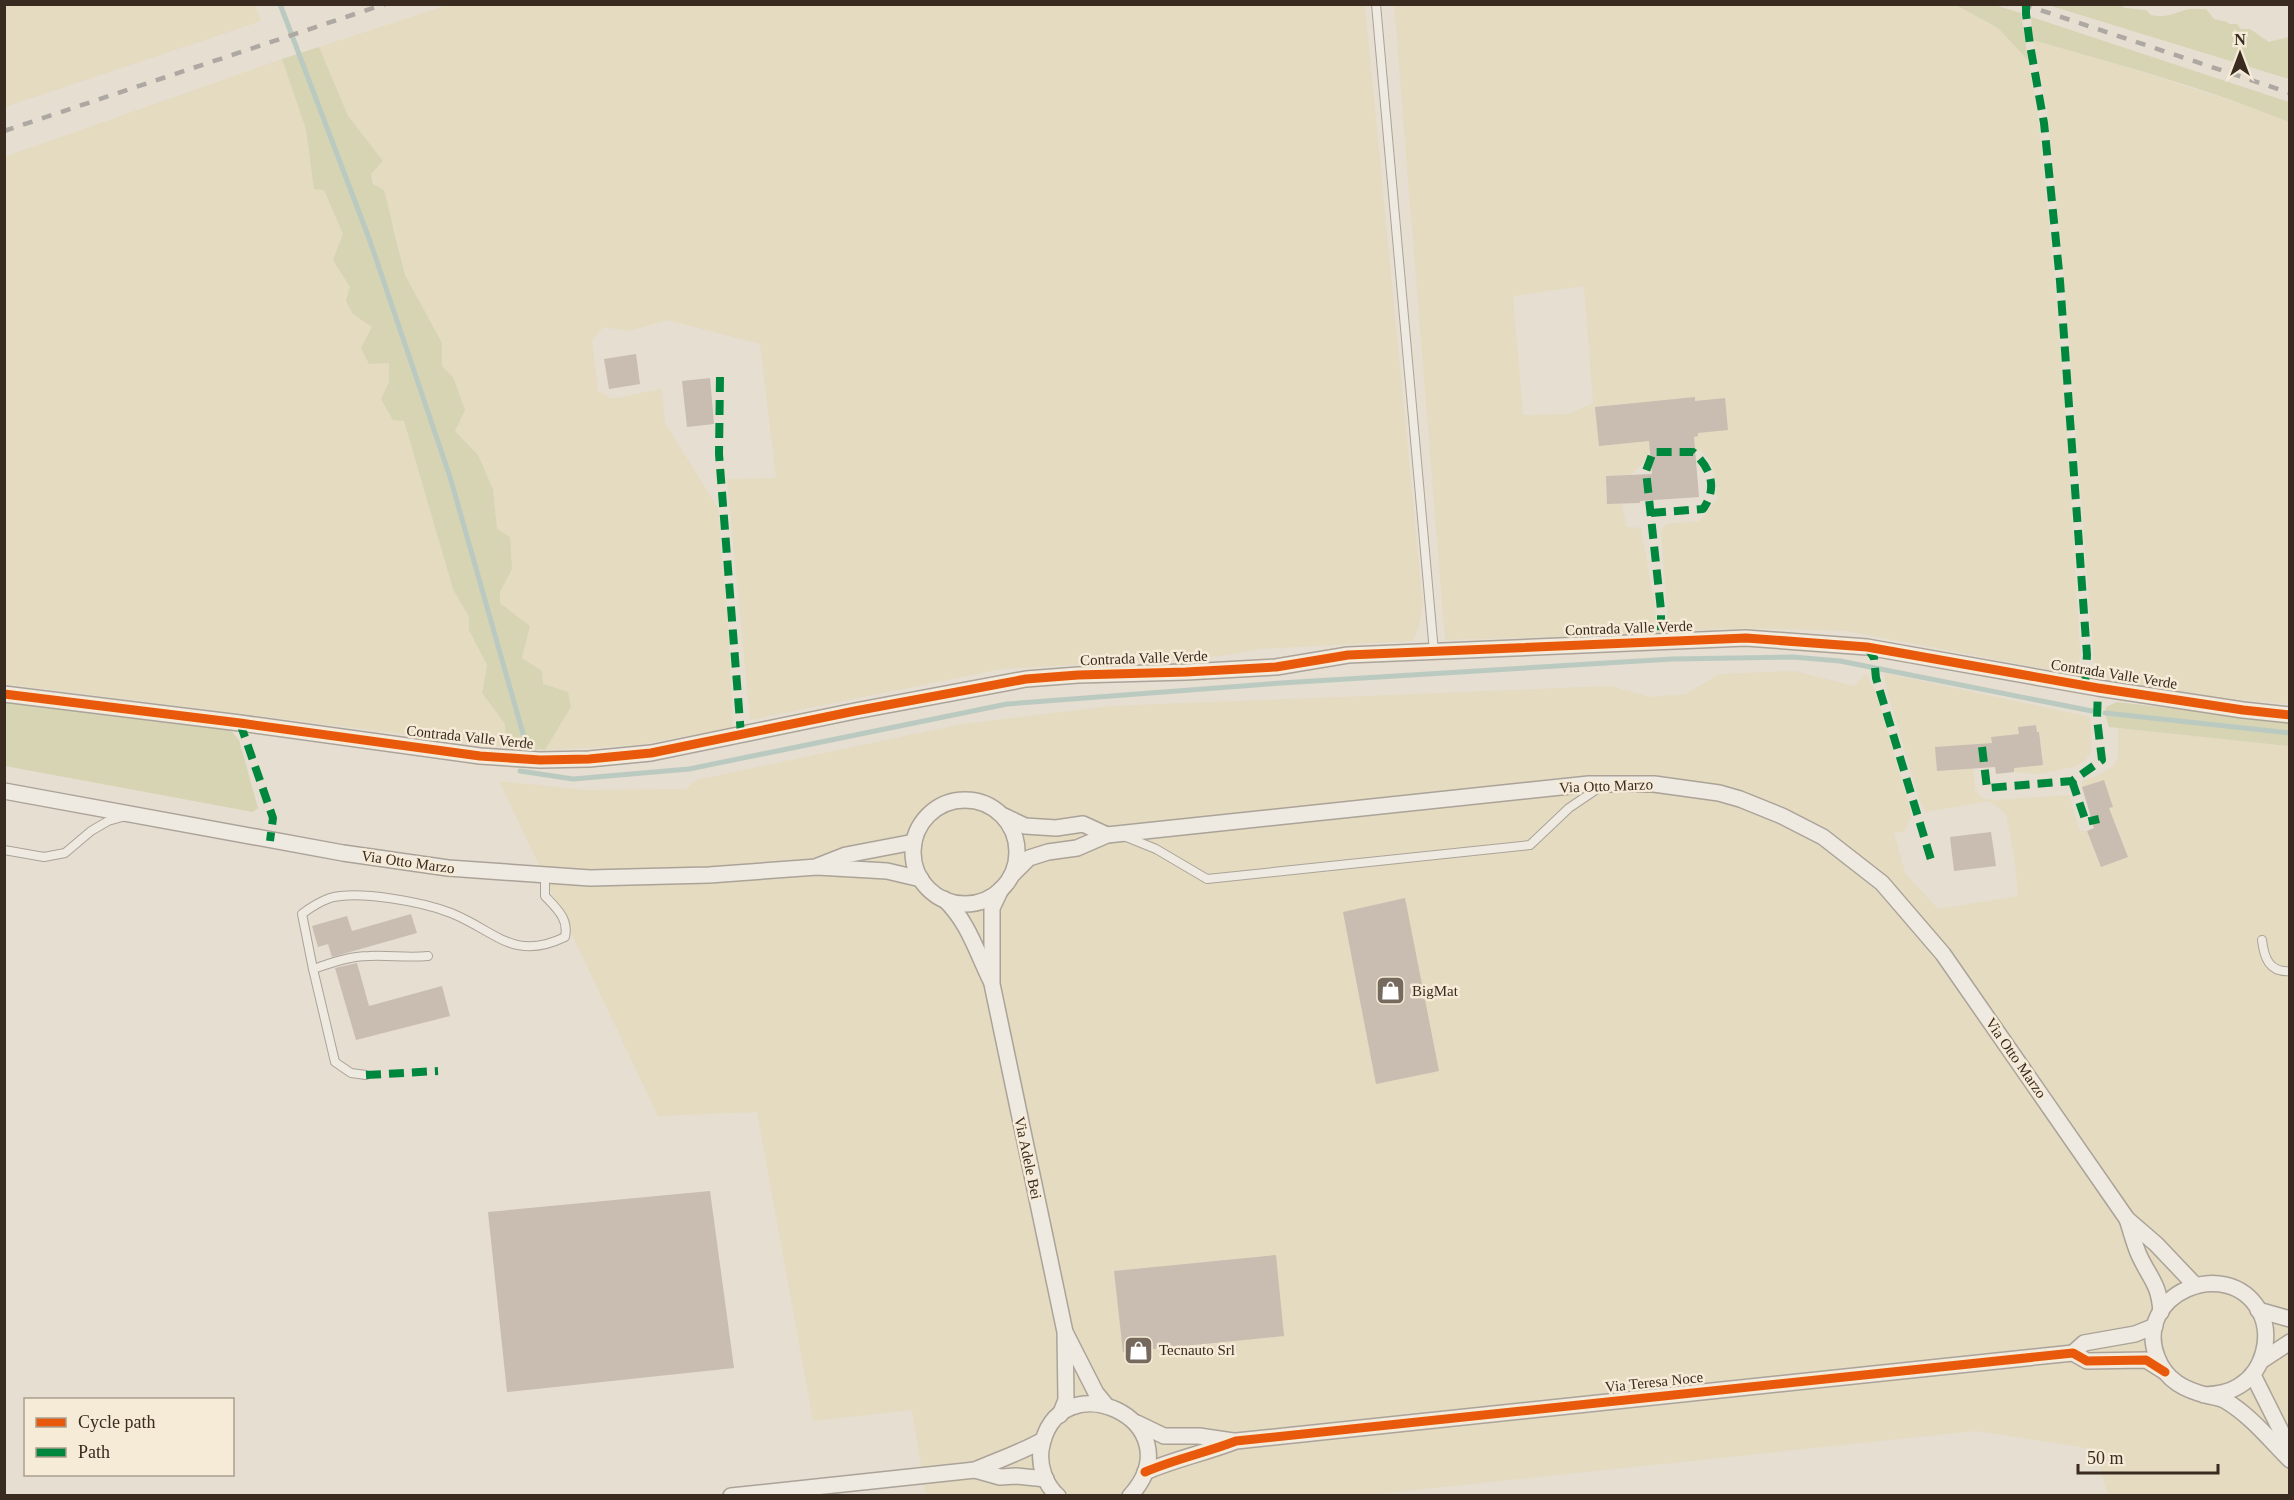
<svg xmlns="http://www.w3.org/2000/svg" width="2294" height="1500" viewBox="0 0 2294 1500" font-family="'Times New Roman',serif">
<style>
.farmland{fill:#e4dbc1;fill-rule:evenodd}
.green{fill:#d6d4b3}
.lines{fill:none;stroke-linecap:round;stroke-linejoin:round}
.stream{stroke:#bbcac0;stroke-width:5}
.building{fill:#c9bcb1}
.service-casing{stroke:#aba398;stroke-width:10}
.minor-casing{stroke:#aba398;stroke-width:18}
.service{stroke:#eee9e1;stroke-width:8}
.minor{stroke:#eee9e1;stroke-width:15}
.rail{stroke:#ada8a1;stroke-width:4.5;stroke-dasharray:10 10;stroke-linecap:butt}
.quiet{stroke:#00873e;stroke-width:8;stroke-dasharray:15 8;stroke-linecap:butt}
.cycleway-casing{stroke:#f5ebd7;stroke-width:13}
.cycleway{stroke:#e8590c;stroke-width:9}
.labels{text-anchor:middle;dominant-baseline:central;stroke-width:5;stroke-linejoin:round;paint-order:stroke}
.street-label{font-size:15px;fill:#3a2b20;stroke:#f5ebd7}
.poi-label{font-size:15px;fill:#3a2b20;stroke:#f5ebd7;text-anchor:start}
</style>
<rect width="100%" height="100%" fill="#e6ded0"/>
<g class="farmland">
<path d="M451,4L1365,5L1423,606L1419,626L1413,641L1260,649L1222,656L1186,658L1002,669L750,720L727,479L776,478L760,344L667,320L630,331L603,327L592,340L598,391L612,399L662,389L665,423L718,508L728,626L733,728L637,745L545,750L571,707L543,684L542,671L522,658L530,626L500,603V592L512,569L497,529L493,489L478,455L455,431L453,377L442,366V343L405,275L395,228L371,174L383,161L348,116L319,47Z"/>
<path d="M1956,4L1998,28L2028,60L2037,106L2055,283L2067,429L2080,653L2079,667L2071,672H2062L1846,631L1745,628L1677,631L1668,624L1661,531L1666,524L1700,521L1717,499L1715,477L1711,462L1701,451L1687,448L1686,437L1698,436V429L1725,398L1695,401V398L1654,441L1652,448L1642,464L1630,475L1606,476L1607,504H1622L1627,527L1641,528L1655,606L1656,624L1645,634L1445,640L1394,5ZM1584,286L1593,403L1569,414L1523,415L1513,296Z"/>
<path d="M4,5H255L261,21L5,107Z"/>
<path d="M2033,40L2139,71L2257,109L2289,122V704L2242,700L2171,691L2095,677L2064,280L2047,110Z"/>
<path d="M282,59L309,134L324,190L343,234L334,260L350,287L353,314L373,327L389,363V382L404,421L453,589L469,617V630L487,665L482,693L505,724L506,747L5,684L4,157Z"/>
<path d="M1794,671L1854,686L1866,674L1876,692L1910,809L1911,818L1904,832H1894L1905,873L1938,909L2018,896L2015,863L2006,814L1989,801L1926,812L1920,802L1885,683V673L2090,717L2092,748L2086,760L2074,767L2038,774L2014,772V768L2043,764L2039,732H2037L2036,725L2019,727V734L1991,737L1992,743L1971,744L1975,789L1982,798L1994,800L2069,795L2080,831H2087L2101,867L2128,856L2114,821L2102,810L2113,807L2104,780L2082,787V781L2099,775L2114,766L2118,756V728L2289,746V1495H2108L2094,1449L1976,1431L1368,1495H926L912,1410L813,1421L757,1112L658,1116L499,781L586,790L686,789L696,780L962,724L1112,706L1611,686L1649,697L1686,694L1719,674Z"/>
</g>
<g class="green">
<path d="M1956,5H1994L2021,13L2028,60L1998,28Z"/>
<path d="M2048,5H2120L2125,8L2146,10L2151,15C2167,18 2171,14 2185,10C2191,8 2199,9 2206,9L2214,19L2227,22L2229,24H2237L2241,29H2250L2269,42L2289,37V79Z"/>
<path d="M2031,17L2289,102V122C2207,88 2119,65 2033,40Z"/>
<path d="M319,47L348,116L383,161L371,174L373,184L384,190L405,275L442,343V366L453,377L465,410L455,431L478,455L493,489L497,529L510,537L512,569L500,592V603L530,626L522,658L542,671L543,684L568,692L571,707L545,750L506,747L505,724L482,693L487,665L469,630V617L453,589L404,421L393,420L381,399L389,382V363L369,364L361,348L372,327L353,314L346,301L350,287L333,260L343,234L324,190L314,189L306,129L282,59Z"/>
<path d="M4,701L227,726L239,740L258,808L253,812L5,766Z"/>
<path d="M2117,702L2289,722V746L2109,727L2105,713L2106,707Z"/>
</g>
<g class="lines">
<g class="stream">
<path d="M280,4L370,241L450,477L526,744"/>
<path d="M2105,713L2290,733"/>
<path d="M520,771L573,779L689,769L1007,704L1281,683L1672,659L1793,657L1840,661L2092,711"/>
</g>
</g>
<g class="building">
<path d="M636,354L640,384L609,389L604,359Z"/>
<path d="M710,378L714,424L687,427L682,381Z"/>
<path d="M1695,397V401L1725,398L1728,430L1698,433V436L1694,437L1699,497L1640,501V503L1607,504L1606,476L1652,474L1649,441L1599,446L1595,407Z"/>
<path d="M2036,725L2037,732H2039L2043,765L2014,768V772L1996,774L1995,767L1937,771L1935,747L1992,743L1991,737L2019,734L2018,727Z"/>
<path d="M2104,780L2113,807L2109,808L2128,857L2101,867L2087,831L2094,828L2082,787Z"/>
<path d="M1991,832L1996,866L1954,871L1950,837Z"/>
<path d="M1405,898L1439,1071L1376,1084L1343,912Z"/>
<path d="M411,914L417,933L332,957L328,944L318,947L312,926L347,916L352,931Z"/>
<path d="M357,963L369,1006L442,986L450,1016L356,1040L335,968Z"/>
<path d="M710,1191L734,1368L507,1392L488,1212Z"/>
<path d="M1276,1255L1284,1336L1123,1352L1114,1271Z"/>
</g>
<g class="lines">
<defs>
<g id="service">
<path d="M1376,4L1434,652"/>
<path d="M1124,836L1156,849L1207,879L1530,845L1569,808L1600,787"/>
<path d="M4,850L44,857L65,853L91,831L108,821L126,816"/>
<path d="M2262,940C2264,957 2269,973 2290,971"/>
<path d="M313,969C331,963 350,956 369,956C389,955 408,958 428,956"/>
<path d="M366,1075L351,1073L335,1062L313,969L302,914C311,907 319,902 330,898C359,890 423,902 451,913C496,931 513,962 565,937C569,919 557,909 545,896V876"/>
</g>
<g id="minor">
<path d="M4,694L240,723L480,756L540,760L589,759L651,753L855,711L1026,679L1078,675L1186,672L1276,667L1348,655L1746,638L1867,647L2098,688L2243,710L2290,715"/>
<path d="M4,791L343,853L448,868L590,878L709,875L817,867L887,871L921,879"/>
<circle cx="965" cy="852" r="52"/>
<path d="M1004,816L1025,826L1056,828L1083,824L1107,835"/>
<path d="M818,866L846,855L914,842"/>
<path d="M1012,875L1029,858L1048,852L1077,848L1107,835L1589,784H1654L1719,793L1740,799L1782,816L1823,837L1882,883L1943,954L2127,1219L2156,1244L2195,1285"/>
<path d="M1001,889L992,908V984L1065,1332L1066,1400L1060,1415"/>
<path d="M944,899C968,921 977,953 991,981"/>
<path d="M2127,1219C2131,1231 2134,1244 2139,1255C2150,1279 2159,1283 2161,1312"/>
<path d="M2258,1310L2290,1319"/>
<path d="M1066,1334L1096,1393L1105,1404"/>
<path d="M2073,1353L2084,1343L2135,1334L2155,1326"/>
<path d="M2261,1361L2290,1342"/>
<path d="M2253,1375L2290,1449"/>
<path d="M2204,1395C2217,1394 2228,1393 2239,1386C2264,1371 2273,1335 2259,1310C2226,1254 2133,1295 2157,1357C2166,1381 2185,1390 2209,1396C2214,1397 2221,1398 2226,1401C2251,1416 2270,1440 2290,1460"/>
<path d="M1137,1423L1164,1436H1199L1233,1441"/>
<path d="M975,1470L1000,1477L1016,1476L1046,1479"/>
<path d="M1145,1472C1175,1459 1205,1453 1236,1441L2073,1353L2087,1361L2146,1360L2165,1372"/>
<path d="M731,1496L975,1470C998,1460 1022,1452 1043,1440"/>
<path d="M1058,1496C1045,1485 1039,1466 1041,1450C1056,1357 1198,1421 1130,1496"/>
</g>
</defs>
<use href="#service" class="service-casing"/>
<use href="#minor" class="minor-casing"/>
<use href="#service" class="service"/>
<use href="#minor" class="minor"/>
<g class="rail">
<path d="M2022,4L2290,93"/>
<path d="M4,131L385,4"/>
</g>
<g class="quiet">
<path d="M2026,4V14L2030,45L2044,123L2060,281L2087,655L2085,685"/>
<path d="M720,377L719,454L741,735"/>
<path d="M1651,513L1703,509C1718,488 1711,468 1693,452H1653L1646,471L1661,610V642"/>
<path d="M1867,647L1874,658L1876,678L1932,863"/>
<path d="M240,723L273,818L270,841"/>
<path d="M1982,747L1987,788L2072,781L2102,760L2097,719L2098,688"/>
<path d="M2072,781L2086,822L2099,819"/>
<path d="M366,1075L438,1071"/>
</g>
<defs>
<g id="cycleway">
<path d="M4,694L240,723L480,756L540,760L589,759L651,753L855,711L1026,679L1078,675L1186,672L1276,667L1348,655L1746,638L1867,647L2098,688L2243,710L2290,715"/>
<path d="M1145,1472C1175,1459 1205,1453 1236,1441L2073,1353L2087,1361L2146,1360L2165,1372"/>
</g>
</defs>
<use href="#cycleway" class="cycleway-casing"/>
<use href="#cycleway" class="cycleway"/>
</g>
<defs>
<symbol id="shop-square" viewBox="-11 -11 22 22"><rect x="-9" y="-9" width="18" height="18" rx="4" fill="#766a5e" stroke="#f5ebd7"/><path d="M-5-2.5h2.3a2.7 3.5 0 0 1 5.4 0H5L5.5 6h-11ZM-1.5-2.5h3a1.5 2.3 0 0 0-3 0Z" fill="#fff"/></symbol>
</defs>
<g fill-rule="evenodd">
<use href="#shop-square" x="1374" y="974" width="33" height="33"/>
<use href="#shop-square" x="1122" y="1334" width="33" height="33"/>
</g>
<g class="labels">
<g class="street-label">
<text transform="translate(1629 628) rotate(-2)">Contrada Valle Verde</text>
<text transform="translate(1144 658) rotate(-2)">Contrada Valle Verde</text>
<text transform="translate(2114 674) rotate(9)">Contrada Valle Verde</text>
<text transform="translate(470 737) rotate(6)">Contrada Valle Verde</text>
<text transform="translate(1606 786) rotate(-2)">Via Otto Marzo</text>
<text transform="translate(408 862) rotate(8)">Via Otto Marzo</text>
<text transform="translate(2016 1058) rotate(55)">Via Otto Marzo</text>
<text transform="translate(1028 1158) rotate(78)">Via Adele Bei</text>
<text transform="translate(1654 1382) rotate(-6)">Via Teresa Noce</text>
</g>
<g class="poi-label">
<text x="1412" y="991">BigMat</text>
<text x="1159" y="1350">Tecnauto Srl</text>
</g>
</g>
<rect width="2294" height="1500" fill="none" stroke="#3a2b20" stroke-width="12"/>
<rect x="24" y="1398" width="210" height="78" fill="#f5ebd7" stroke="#aa9e8e" stroke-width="1.5"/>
<rect x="36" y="1418" width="30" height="9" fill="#e8590c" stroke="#aa9e8e" stroke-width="1.5"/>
<text x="78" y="1428" font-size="18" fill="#3a2b20">Cycle path</text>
<rect x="36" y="1448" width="30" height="9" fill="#00873e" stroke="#aa9e8e" stroke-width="1.5"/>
<text x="78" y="1458" font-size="18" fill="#3a2b20">Path</text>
<g transform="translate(2240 54)" stroke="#f5ebd7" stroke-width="4.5" paint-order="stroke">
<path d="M0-4.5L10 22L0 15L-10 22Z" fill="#3a2b20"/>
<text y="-9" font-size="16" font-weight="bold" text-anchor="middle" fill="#3a2b20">N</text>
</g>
<path d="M2078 1464v9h140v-9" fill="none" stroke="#3a2b20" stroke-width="3"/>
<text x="2087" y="1464" font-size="18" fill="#3a2b20" stroke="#f5ebd7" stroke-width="4.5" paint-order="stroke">50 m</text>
</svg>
